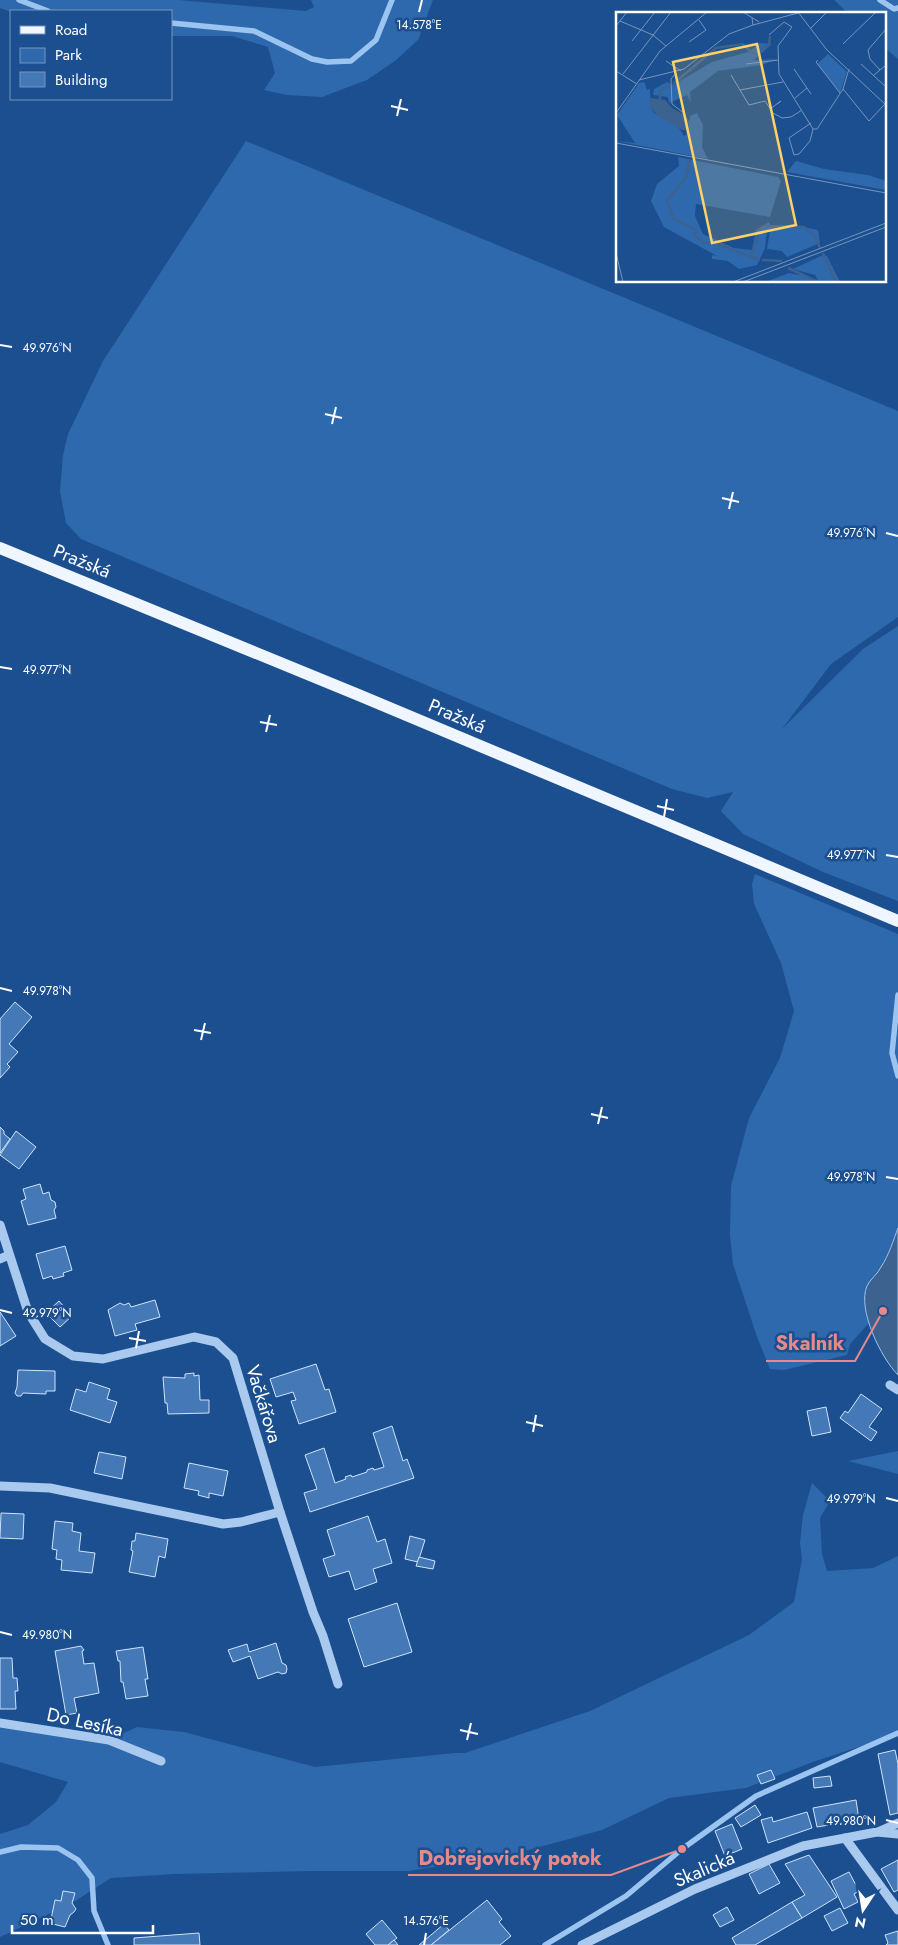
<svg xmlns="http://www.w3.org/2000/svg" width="898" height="1945" viewBox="0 0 898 1945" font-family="Jost,sans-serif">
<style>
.green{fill:#2e69ad}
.water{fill:#3c6290;stroke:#9cc4f0}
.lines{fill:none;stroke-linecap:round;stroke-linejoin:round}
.stream{stroke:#9cc4f0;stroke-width:5.5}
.building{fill:#4478b7;stroke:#cfe3fa}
.minor{stroke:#a9c9ee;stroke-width:9}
.major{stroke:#f0f6ff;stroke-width:12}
.ticks{fill:none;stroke:#fff;stroke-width:2}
.labels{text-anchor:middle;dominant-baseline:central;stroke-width:5;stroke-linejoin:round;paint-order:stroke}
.street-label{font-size:19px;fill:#fff;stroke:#1b4f8f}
.inset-river{fill:none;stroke:#3c6290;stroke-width:2.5}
.inset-road{fill:none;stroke:#7695bc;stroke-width:1}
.view{fill:#ffd166;fill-opacity:0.15;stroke:#ffd166;stroke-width:2.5}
.inset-edge{fill:none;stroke:#fff;stroke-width:2.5}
.ticks-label{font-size:12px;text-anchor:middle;fill:#fff;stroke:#1b4f8f;stroke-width:5;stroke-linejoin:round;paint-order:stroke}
.leader{fill:none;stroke:#e88989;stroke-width:2}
.callout-dot{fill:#e88989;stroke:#1b4f8f;stroke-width:2}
.callout-label{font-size:20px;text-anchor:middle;font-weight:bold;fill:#e88989;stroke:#1b4f8f;stroke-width:5;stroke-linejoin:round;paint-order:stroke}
</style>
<rect width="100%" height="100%" fill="#1b4f8f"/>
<g class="green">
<path d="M0,0H178L306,11L314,7L311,0H433L418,40L395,61L367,80L322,97L287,95L264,90L275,73L268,47L232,36H171V11L11,12L0,8Z"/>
<path d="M834,0H898V59L884,47V14H849Z"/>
<path d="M246,141L898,411V617L831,664L782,729L863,649L898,626V901L823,872L743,834L721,811L733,792L707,798L672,789L81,539L66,523L60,491L63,455L68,434L103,361Z"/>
<path d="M755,874L898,934V1228L885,1261L878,1273L868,1285L864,1300L870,1322L850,1344L847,1355L784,1370L770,1369L757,1337L733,1264L730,1235L731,1186L749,1118L780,1058L794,1011L781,963L754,904L752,884Z"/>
<path d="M898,1451V1474L848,1461Z"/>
<path d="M812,1483L830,1501L820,1518L822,1554L827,1571L873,1568L898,1556V1734L813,1762L746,1788L669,1798L602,1830L502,1857L408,1871H311L175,1874L111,1878L72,1903L0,1937V1834L28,1825L56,1802L68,1782L0,1762V1723L109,1740L137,1727L184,1732L315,1767L455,1753H465L590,1711L749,1635L794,1602L802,1559L800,1543L803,1515Z"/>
</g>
<path class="water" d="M898,1228V1375C881,1358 857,1309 867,1286C870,1279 878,1274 881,1267C889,1255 893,1241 898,1228Z"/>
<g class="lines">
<g class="stream">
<path d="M19,0L48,11"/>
<path d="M880,0L894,9L898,8"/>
<path d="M171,23L254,31L312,59L327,62L351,61L376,40L392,0"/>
<path d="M898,995L892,1053L898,1076"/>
<path d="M0,1852L21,1847L58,1848L78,1860L92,1878L94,1911L108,1945"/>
<path d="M545,1945L626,1896L682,1849L756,1796L898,1733"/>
</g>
</g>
<g class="building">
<path d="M15,1002L32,1017L9,1044L18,1052L7,1064L10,1067L0,1078V1019Z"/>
<path d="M0,1127L4,1131V1134L10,1139L0,1153Z"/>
<path d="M16,1131L36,1147L19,1169L0,1155Z"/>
<path d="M40,1184L43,1194L49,1192L51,1200L55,1202L56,1207L54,1210L56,1218L28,1225L21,1201L26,1199L23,1189Z"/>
<path d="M65,1246L72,1270L63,1273L64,1276L53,1279L52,1276L43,1279L36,1254Z"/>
<path d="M155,1300L160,1317L135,1324L137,1330L115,1336L108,1310L120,1303L124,1305L129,1303L131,1307Z"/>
<path d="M59,1301L72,1316L60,1327L46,1313Z"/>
<path d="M0,1312L16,1336L0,1346Z"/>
<path d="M316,1364L325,1390L329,1389L336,1412L299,1424L291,1401L296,1400L293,1392L276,1397L270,1379Z"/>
<path d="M18,1370L55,1371V1391H46V1394L23,1393L21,1396H17L15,1393L17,1387Z"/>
<path d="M194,1373V1376L199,1375L200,1400H209V1413L168,1414L167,1403H165L163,1377L185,1378V1374Z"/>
<path d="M89,1382L110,1389L107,1399L117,1402L110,1423L70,1410L76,1389L86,1392Z"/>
<path d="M861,1394L882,1409L869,1427L877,1432L871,1441L840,1418L845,1411L848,1413Z"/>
<path d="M826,1407L831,1432L812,1436L807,1411Z"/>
<path d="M392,1426L403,1461L407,1459L414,1478L310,1512L304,1493L317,1489L305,1455L324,1448L335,1483L346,1479L345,1477L351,1475L352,1477L367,1472V1470L373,1468L374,1470L384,1467L373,1433Z"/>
<path d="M99,1452L126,1457L122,1479L94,1473Z"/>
<path d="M189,1463L228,1471L223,1496L209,1493V1498L198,1495L199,1491L184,1488Z"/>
<path d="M1,1513L24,1514L23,1539L0,1538Z"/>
<path d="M368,1516L377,1542L385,1539L392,1563L373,1569L377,1582L355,1590L349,1571L329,1577L323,1559L335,1555L327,1530Z"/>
<path d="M55,1521L73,1523L72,1531L81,1533L79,1551L95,1553L92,1573L61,1570L62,1560L56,1559L57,1550L52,1549Z"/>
<path d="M136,1533L168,1539L165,1558L159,1556L155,1577L129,1572L133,1551L131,1550L132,1541H135Z"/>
<path d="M410,1536L425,1540L418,1562L405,1559Z"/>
<path d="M419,1557L435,1561L433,1569L416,1566Z"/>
<path d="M397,1603L412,1652L364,1667L348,1619Z"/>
<path d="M276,1643L282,1663L286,1665L287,1669L286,1673L282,1674L278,1672L258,1679L250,1656L233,1662L228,1650L247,1644L249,1652Z"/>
<path d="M81,1646L84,1650L82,1651L84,1664L94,1663L99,1693L74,1698L77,1713L66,1715L55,1651Z"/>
<path d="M143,1647L148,1679H145L148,1696L126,1699L123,1682H121L120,1661H118L116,1651Z"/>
<path d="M0,1658H12L13,1678H17L18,1691H15L16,1709H0Z"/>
<path d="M895,1750L898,1764V1813L890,1815L878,1754Z"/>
<path d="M771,1770L775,1779L761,1784L757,1775Z"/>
<path d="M830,1776L832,1786L814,1788L813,1778Z"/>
<path d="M856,1800L859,1820L817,1827L813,1808Z"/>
<path d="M755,1805L761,1815L741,1827L735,1818Z"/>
<path d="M807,1812L812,1828L768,1843L761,1820L772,1817L773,1822Z"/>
<path d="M732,1824L742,1849L725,1856L715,1831Z"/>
<path d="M809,1855L837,1897L802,1918L792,1902L805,1895L785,1864Z"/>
<path d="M898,1860V1890L894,1892L881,1869Z"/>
<path d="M769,1864L780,1883L759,1894L749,1874Z"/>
<path d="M849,1872L859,1891L854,1894L858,1902L844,1909L831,1881Z"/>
<path d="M63,1891L75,1893L72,1903L76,1909L74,1912L70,1915L65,1927L53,1924L54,1920L51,1919L55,1900L61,1901Z"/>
<path d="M487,1900L502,1919L499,1922L511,1936L500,1945H431Z"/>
<path d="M792,1902L802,1918L755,1945H736L732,1938Z"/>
<path d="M727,1907L734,1920L720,1927L713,1915Z"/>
<path d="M840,1908L848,1923L832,1931L824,1916Z"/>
<path d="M382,1920L397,1938L388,1945H375L366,1934Z"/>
<path d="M444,1924L449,1930L431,1945H419Z"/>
<path d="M898,1931V1945H886L888,1943L885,1935Z"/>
<path d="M199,1933L200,1945H134V1938Z"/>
<path d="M394,1940L398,1945H388Z"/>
</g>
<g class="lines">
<g class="minor">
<path d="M0,1225L28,1312L45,1339L73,1356L103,1359L194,1337L216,1342L233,1358L280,1512L313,1612L323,1636L338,1684"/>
<path d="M0,1259L9,1255"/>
<path d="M890,1385L898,1390"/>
<path d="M0,1486L50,1488L223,1524L241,1522L280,1512"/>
<path d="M0,1723L109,1740L161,1761"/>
<path d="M880,1831L898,1823"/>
<path d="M845,1838L898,1910"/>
<path d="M582,1945L695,1889L803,1846L877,1832L898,1834"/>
</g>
<path class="major" d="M0,548L361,696L898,921"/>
</g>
<path class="ticks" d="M419,12L422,0M391,106L408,110M397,116L401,99M0,345L12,347M325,414L342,418M332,424L336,407M722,498L739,502M729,509L733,492M886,533L898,536M0,667L12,669M260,722L277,725M266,732L270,715M657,806L674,810M664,817L667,799M886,855L898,857M0,988L12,991M194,1030L211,1033M201,1040L205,1023M591,1114L608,1118M598,1124L602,1107M886,1177L898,1179M0,1310L12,1313M129,1338L146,1341M136,1348L139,1331M526,1422L543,1426M533,1432L536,1415M886,1498L898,1501M0,1632L12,1635M460,1730L478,1734M467,1740L471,1723M886,1820L898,1823M424,1945L426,1933"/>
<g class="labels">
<g class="street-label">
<text transform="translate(82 561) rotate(22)">Pražská</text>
<text transform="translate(457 716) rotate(23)">Pražská</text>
<text transform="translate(264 1404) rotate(73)">Vačkářova</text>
<text transform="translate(85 1722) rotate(12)">Do Lesíka</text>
<text transform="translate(704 1869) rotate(-23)">Skalická</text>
</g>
</g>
<g transform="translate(616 12)">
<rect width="270" height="270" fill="#1b4f8f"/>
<path d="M144,31L156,32L138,48L161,47L146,53L102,59L74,80L75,91L71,83L53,91L52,85L37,83L38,77L51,70L57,73L96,50L132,40ZM212,42L231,60L224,81L201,52ZM28,70L31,78L34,77L35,96L38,101L61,113L68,124L71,122L74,104L81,101L87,113L86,135L92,147L0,129L19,131L1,103L23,71ZM62,145L162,165L165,169L154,205L80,192L79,204L87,222L118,236L136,238L140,218L153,210L154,214L178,213L202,218L204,231L171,245L166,239L151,237L154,219L170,216L151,218L149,236L141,253L123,257L112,249L96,247V243L101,244L48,215L35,189L41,172L63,154ZM180,149L208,157L252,163L270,169V178L171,160ZM207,243L211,244L224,270H203L199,263L177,257ZM173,261L193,265L202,270L152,269Z" fill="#2e69ad"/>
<path d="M34,86L49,88L56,96L69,103L73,109L72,118H66L42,104L35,96Z" fill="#3c6290"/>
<path class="inset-river" d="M57,72L100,36L127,32L136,41L141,42L153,32L154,24M44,88V79L54,73M71,117L76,143M74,147L70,166L51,188L57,206L79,218V224L88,231L96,230L144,248M207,241L220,270M135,244L144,217L148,214L188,215L199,224L204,236M146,248L166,249M172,256L202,270"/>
<path class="inset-road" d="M127,0L143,10M182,0L211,38L270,93M136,6L137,13L182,1M4,9L37,23L50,34M168,10L176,15L162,34L163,62L197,117M0,14L11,0M194,17L211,0M153,23L168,10M16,29L39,0M73,30L90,18L83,8M227,32L260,0M202,48L200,50L224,81M50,49L65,59M130,52L163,48M245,52L270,75M178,57L195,82M264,58L254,47L252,38L270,17M0,59L21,72M60,61L55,67L56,92L69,102M7,62L55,0M115,63L133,93L149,89L157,101L166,106L175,105L186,98M258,63L270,53M23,68L68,57L113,22L137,13M227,77L253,109L269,92M124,78L167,70M179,86L191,76M154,97L165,89L161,92M0,101L44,39L91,0M195,111L173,126L178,143L183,142L194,129L197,117M197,117H201L227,77L233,57M0,131L270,181M0,241L7,270M117,270L270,211M127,270L270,215"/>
<path class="view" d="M141,32L180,213L96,231L57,50Z"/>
<rect width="270" height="270" class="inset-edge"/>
</g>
<g class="ticks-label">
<text x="419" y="29">14.578°E</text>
<text x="47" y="352">49.976°N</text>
<text x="851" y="537">49.976°N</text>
<text x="47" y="674">49.977°N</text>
<text x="851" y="859">49.977°N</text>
<text x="47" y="995">49.978°N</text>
<text x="851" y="1181">49.978°N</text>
<text x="47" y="1317">49.979°N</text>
<text x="851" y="1503">49.979°N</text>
<text x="47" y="1639">49.980°N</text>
<text x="851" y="1825">49.980°N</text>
<text x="426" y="1925">14.576°E</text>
</g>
<path class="leader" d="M883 1311L855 1361H766M682 1849L611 1875H408"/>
<g class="callout-dot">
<circle cx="883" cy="1311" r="5"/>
<circle cx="682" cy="1849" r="5"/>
</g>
<g class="callout-label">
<text x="810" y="1350">Skalník</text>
<text x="510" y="1865">Dobřejovický potok</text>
</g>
<rect x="10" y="10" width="162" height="90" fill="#1b4f8f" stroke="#7695bc"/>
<rect x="20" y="26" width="25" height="8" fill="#f0f6ff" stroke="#7695bc"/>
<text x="55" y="35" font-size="15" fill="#ffffff">Road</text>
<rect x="20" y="48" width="25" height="15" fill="#2e69ad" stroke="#7695bc"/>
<text x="55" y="60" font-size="15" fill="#ffffff">Park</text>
<rect x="20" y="72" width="25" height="15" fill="#4478b7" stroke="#7695bc"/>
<text x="55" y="85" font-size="15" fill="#ffffff">Building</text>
<g transform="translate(863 1910) rotate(192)" stroke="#1b4f8f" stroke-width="4" paint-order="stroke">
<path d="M0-4L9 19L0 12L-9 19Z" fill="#ffffff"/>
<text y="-8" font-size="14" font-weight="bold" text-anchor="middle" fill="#ffffff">N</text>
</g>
<path d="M12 1925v8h141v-8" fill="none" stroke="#ffffff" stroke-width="2.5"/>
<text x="20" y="1925" font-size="15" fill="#ffffff" stroke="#1b4f8f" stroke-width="4" paint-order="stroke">50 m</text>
</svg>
